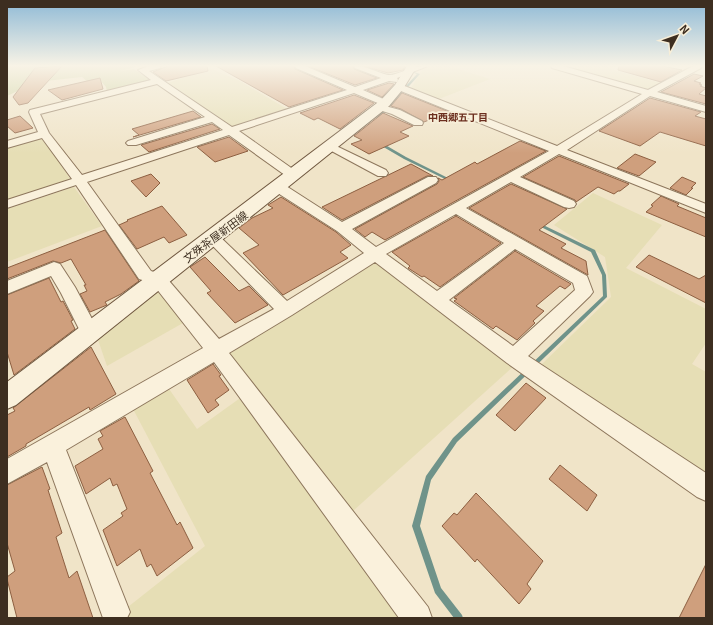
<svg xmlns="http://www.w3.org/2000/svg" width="713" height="625" viewBox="0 0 713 625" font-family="Georgia,'Noto Sans JP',serif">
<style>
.farmland{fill:#e6deb5}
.green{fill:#c9cf9b}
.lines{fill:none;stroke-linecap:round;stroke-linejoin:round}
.stream{fill:#6f938a;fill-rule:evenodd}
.building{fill:#cf9f7d;stroke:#8d5f41}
.street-casing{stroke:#8d765c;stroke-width:2}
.secondary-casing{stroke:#6f573f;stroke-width:2}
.street{fill:#faf1dc;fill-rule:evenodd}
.secondary{fill:#faf1dc;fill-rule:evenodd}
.labels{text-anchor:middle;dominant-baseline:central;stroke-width:3.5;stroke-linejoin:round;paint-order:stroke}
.far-neighbourhood-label{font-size:10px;font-weight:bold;fill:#6b2e1e;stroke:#f7eed8}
.street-label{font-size:11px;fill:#3d2e20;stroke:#f7eed8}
</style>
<rect width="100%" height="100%" fill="#f0e4c8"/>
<g class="farmland">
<path d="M434,66H449L490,79L439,99L411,88L423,69Z"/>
<path d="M578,66H617L610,69L661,83L647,91L571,69Z"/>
<path d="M211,69L238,80L287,109L232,128L164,84Z"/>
<path d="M43,137L70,179L7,200V147Z"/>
<path d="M74,187L102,226L7,262V209Z"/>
<path d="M593,193L662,225L626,268L706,309V343L692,364L706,372V482L541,365L611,297L605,257L554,225Z"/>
<path d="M379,260L516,364L353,511L229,354Z"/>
<path d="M159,288L183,323L107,366L97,337Z"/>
<path d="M167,386L197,429L243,396L398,618H114L205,546L132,407Z"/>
</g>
<path class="green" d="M7,66H136V67L120,71L134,69L149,79L148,82L107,92L106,87L101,81L89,83L82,77L36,82L7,96Z"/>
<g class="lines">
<g class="stream">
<path d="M394,66H396L420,74L378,120H376V118L417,74Z"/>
<path d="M380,143H382L406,157L452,180L449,181L404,159L380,145Z"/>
<path d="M537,223H539L595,250L606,275L607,297L457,442L431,480L420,526L441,588L462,615L463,618H454L435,593L412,526L426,476L453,438L603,296L602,275L591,252L537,225Z"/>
</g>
</g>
<g class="building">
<path d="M62,66L28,103L19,105L13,97L35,68Z"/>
<path d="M168,66H207L208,71L166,81L153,72Z"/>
<path d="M216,66H294L295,69L343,90L289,107Z"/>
<path d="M308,66H353L354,69L377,78L355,85Z"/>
<path d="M364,66H405L403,70L388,73Z"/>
<path d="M619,66H662L682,70L661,82L618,70Z"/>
<path d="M694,74L703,76L694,81L701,83L699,84L702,85L700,86L706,88L699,94L706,96V104L661,92Z"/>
<path d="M100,78L103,89L62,100L48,90Z"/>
<path d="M389,83L394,84L382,97L367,90Z"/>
<path d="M402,93L452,113L438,120L434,118L424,122L401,109L391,106Z"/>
<path d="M354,95L374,103L340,129L318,118L314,120L300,113Z"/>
<path d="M650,98L701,112L695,116L706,119V146L660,132L640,146L599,131Z"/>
<path d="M193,111L201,117L133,137L139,135L132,129Z"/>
<path d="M383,113L413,126L400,132L409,136L369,154L351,144L362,140L354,136Z"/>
<path d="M20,116L33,128L15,133L7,126V120Z"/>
<path d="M212,124L220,129L149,152L141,145Z"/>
<path d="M229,137L248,151L215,162L197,147Z"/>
<path d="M520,141L546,151L385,240L372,232L365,237L355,229L437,184L439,181L438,178L442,180L475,162L477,164Z"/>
<path d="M635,154L656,162L639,176L617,168Z"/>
<path d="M559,156L629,184L620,191H618L614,194L598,187L576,202L575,200L523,177Z"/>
<path d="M411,164L433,176H427L342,220L322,207Z"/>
<path d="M151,174L160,183L146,197L131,181Z"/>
<path d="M682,177L696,183L691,188H693L686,195L670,188Z"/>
<path d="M511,184L567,209L539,230L566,244L561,248L586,261L588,275L469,208Z"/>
<path d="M661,196L679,204L677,206L706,218V237L646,212L653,206L651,205Z"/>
<path d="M281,197L336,232L351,245L340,252L348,258L283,295L243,253L259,245L239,228L252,218L273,208L268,205Z"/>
<path d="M162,206L187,235L169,243L164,237L137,249L119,225L128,221L127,220Z"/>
<path d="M456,216L501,243L440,287L424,276L422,277L408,268L410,266L392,252Z"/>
<path d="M105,230L139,281L121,294L105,302L107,305L90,312L80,294L87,291L84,285H86L71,259L61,263L53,261L7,279V268Z"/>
<path d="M515,251L571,284L565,289L560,286L536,306L544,311L533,321L535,323L517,340L496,326L493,329L454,301L457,299L454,298Z"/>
<path d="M649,255L699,279L706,275V303L636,267Z"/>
<path d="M205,257L239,291L249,286L268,305L235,323L207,293L211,291L190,267Z"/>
<path d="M49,278L61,302L63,301L73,320L71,321L75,329L14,375L7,352V295Z"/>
<path d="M91,347L116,394L90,410L89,407L26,444V446L7,457V415L15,411L13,408Z"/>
<path d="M213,364L221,375L219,376L229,390L215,400L219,405L208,413L187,380Z"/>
<path d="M526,383L546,398L515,431L496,415Z"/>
<path d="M125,417L153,471L150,473L177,525L180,522L193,548L157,576L151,564L147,567L140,549L117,566L103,530L123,516L121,513L127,509L117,484L113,486L110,478L86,494L75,466L103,449L98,439L103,436L100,431Z"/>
<path d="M560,465L597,495L587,511L549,479Z"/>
<path d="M42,467L50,489L48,490L62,533L56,537L69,578L77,571L93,618H17L7,579V577L15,571L7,543V485Z"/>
<path d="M476,493L543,561L527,584L531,589L519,604L477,559L475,562L442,526L454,513L457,515Z"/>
<path d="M706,564V618H679Z"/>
</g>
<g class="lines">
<defs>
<g id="street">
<path d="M149,66H161L160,68L149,71L232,127L347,90L296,68L295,66H305L355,87L381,78L355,68L354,66C368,66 375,72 388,75C398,76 414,64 428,66L397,78L398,80L397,82L389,81L363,90L388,101L390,103L385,106L400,110L422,121L423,123L422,125H414L392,114L376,109L374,107L376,105L380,104L354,93L239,131L297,172L299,175L297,178H289L229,135L87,182L151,271L164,275L219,339L274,309L207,240L205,237L207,234L212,232L217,234L287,301L364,253L337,231L273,190L272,187L273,184H283L342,222L428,177H436L438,180L436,183L352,229L376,247L549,151L396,89L394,87L396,85H402L557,146L642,94L552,68L551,66H563L648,90L693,66H702L701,68L657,92L706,106V112L650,96L567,150L706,204V213L559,154L520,177L574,201L576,204L574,207L569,208L564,207L511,182L466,208L587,276L593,292L590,296L528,356L706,473V501L697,497L507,363L375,262L292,315L229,353L428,607L432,618H399L214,362L66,450L130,612L127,618H103L47,462L7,484V459L203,348L152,283L139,279L76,185L7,208V200L72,179L42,138L7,148V141L38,132L29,112L30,110L151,80L138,70ZM157,84L205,117L128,141L126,143L128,145H136L212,122L223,130L82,175L49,133L40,114ZM456,214L504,243L437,291L386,254ZM515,249L573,283L575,290L513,346L449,300Z"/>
<path d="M330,143L386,170L388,173L386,176H378L326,148L324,146L326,144Z"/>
<path d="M54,262L60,264L75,287L99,332L97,337L90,339L83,337L61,293L51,276L7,294V281Z"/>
</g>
<path id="secondary" d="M407,66H417L403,89L389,106L16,405L7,409V382L381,100L395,85Z"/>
</defs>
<use href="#street" class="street-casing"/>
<use href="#secondary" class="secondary-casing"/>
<use href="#street" class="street"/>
<use href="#secondary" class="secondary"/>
</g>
<linearGradient id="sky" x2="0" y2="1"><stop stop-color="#8fbad6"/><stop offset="0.43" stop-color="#f8f3e6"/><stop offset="1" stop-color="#f8f3e6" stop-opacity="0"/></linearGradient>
<rect width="713" height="153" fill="url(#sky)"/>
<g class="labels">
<g class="far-neighbourhood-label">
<text x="458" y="116">中西郷五丁目</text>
</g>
<g class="street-label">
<text transform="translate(215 236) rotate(-37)">文殊茶屋新田線</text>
</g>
</g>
<rect width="713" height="625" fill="none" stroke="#3d2e20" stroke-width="16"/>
<g transform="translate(677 36) rotate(49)" stroke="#f7eed8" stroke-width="3" paint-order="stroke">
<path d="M0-3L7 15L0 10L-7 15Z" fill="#3d2e20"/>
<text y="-6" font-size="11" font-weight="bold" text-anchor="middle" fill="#3d2e20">N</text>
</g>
</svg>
